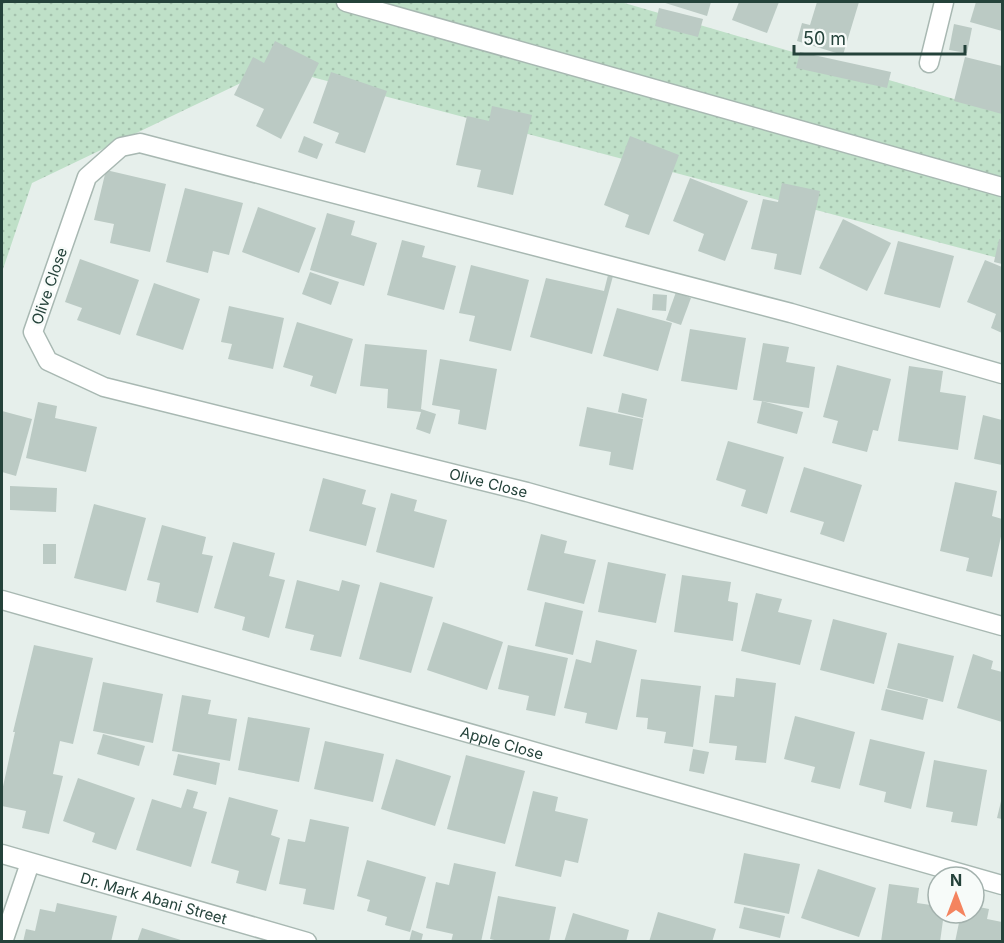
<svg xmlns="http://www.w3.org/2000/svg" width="1004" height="943" viewBox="0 0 1004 943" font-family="Inter,sans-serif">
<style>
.green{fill:url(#green-dots)}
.building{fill:#bbcac4}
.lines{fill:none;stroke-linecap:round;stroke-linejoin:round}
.street-casing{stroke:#a8b8b2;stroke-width:21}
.street{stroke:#fff;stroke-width:18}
.labels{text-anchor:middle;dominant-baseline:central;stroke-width:5;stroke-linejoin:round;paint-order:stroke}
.street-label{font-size:15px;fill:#24423a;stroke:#f7fbf9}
</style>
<defs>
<pattern id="green-dots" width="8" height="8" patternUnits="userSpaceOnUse" patternTransform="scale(1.5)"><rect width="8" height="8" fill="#bfe0c8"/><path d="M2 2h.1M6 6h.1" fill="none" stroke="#a4c1ad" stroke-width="1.8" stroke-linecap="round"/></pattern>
</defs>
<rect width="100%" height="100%" fill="#e6efeb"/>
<path class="green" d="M2,2H621L1002,113V259L274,67L32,183L2,272Z"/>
<g class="building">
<path d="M662,2H711L707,16Z"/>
<path d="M739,2H779L767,33L732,20Z"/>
<path d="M817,2H859L843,55L797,41L802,23L810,25Z"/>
<path d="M976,2H1002V31L970,22Z"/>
<path d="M659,8L703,19L698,37L655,26Z"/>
<path d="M954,24L972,28L967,53L949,50Z"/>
<path d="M275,41L319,63L281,139L256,126L264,109L234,95L253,57L264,63Z"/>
<path d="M800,52L891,72L887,88L796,68Z"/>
<path d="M965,57L1002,66V114L954,101Z"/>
<path d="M331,72L387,91L365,153L335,143L339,133L313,123Z"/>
<path d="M492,106L532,115L513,195L477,187L481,170L456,165L467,116L489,121Z"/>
<path d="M304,136L323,144L317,159L298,152Z"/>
<path d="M630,136L679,155L649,235L625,227L629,215L604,205Z"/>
<path d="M106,170L166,184L150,252L110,243L114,224L94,220Z"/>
<path d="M690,178L748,201L725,261L698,251L704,234L673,221Z"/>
<path d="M782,183L820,191L801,275L774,269L777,254L751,249L763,199L778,202Z"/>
<path d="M185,188L243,203L229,255L213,251L208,273L166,262Z"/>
<path d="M258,207L316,228L299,273L242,252Z"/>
<path d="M327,213L355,221L351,235L377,243L364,286L310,270Z"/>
<path d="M843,219L891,243L867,291L819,268Z"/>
<path d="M999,239L1002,240V264L994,262Z"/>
<path d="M402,240L425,246L422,257L456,266L444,310L387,295Z"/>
<path d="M898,241L954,256L940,308L884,294Z"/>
<path d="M80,259L139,280L120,335L77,320L82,308L65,302Z"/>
<path d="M985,260L1002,267V333L991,328L996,314L967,302Z"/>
<path d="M471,265L529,280L511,351L469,341L475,316L459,313Z"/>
<path d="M310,272L339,282L331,305L302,294Z"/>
<path d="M608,275L613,276L592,354L530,337L546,278L604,291Z"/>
<path d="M154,283L200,299L183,350L136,335Z"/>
<path d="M676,292L691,298L681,325L666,320Z"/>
<path d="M653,294L667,295L666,311L652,310Z"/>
<path d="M229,306L284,318L273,369L228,359L232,344L221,342Z"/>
<path d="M617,308L672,323L658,371L603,356Z"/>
<path d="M297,322L353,339L336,394L310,386L313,376L283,367Z"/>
<path d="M690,329L746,338L737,390L681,381Z"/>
<path d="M763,343L789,347L786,362L815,367L809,408L753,400Z"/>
<path d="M365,344L427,350L421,409L436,414L430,434L416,429L421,412L387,408L388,389L360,386Z"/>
<path d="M440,359L497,369L486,430L458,424L460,410L432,405Z"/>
<path d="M837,365L891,379L878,431L873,430L867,452L832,443L838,421L823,417Z"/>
<path d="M909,366L943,371L940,392L966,396L958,450L898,441Z"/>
<path d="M622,393L647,399L643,418L618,412Z"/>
<path d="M762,401L803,412L797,434L757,423Z"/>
<path d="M38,402L57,406L55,418L97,427L86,472L26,458Z"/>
<path d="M587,407L643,419L633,470L609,465L611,452L579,446Z"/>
<path d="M2,411L32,419L16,476L2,472Z"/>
<path d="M983,415L1002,420V465L974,459Z"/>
<path d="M728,441L784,457L767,514L741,506L746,490L716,480Z"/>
<path d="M804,467L862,485L844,542L820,534L824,522L790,512Z"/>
<path d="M323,478L366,490L362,504L376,508L366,546L309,531Z"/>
<path d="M955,482L997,491L992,516L1002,519V532L992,577L966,571L969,558L940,551Z"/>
<path d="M10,486L57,488L56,512L10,510Z"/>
<path d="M391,493L417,500L414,511L447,520L434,568L376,552Z"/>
<path d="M94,504L146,518L126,591L74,578Z"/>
<path d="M162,525L206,537L202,554L213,556L198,613L156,602L160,583L147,580Z"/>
<path d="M541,534L567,541L564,553L596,560L584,604L527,590Z"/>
<path d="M233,542L275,553L269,576L285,580L269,638L242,630L245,617L214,608Z"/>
<rect x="43" y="544" width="13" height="20"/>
<path d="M608,562L666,574L656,623L598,612Z"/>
<path d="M682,575L731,582L728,601L738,603L733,641L674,632Z"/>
<path d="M297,580L339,591L342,580L360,585L341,657L310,650L314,635L285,628Z"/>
<path d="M380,582L433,597L411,673L359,659Z"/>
<path d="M756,593L782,599L778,612L812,620L800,665L741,651Z"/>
<path d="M545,602L583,611L573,655L535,646Z"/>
<path d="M833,619L887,633L874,684L820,670Z"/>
<path d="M443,622L503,642L487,690L427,670Z"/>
<path d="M596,640L637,650L617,730L585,723L587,713L564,708L576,659L591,663Z"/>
<path d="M898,643L954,656L943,702L887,688Z"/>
<path d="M34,645L93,658L73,744L60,741L53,774L63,776L49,834L22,828L26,811L2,806V791L15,732H13Z"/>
<path d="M508,645L568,658L555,716L526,710L529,696L498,689Z"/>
<path d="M973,654L993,661L991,669L1002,672V722L957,708Z"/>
<path d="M736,678L776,683L766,763L735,760L737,746L709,743L715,695L734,697Z"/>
<path d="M641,679L701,686L693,747L664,743L666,732L647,729L648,718L636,717Z"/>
<path d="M103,682L163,694L153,743L93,731Z"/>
<path d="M886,689L928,699L923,720L881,710Z"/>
<path d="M182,695L211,700L208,714L237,719L230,761L172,751Z"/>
<path d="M795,716L855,732L840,789L811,782L815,767L784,759Z"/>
<path d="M248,717L310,728L299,782L238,770Z"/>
<path d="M103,734L145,746L139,766L97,754Z"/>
<path d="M870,739L925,752L911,809L884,802L886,792L859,785Z"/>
<path d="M325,741L384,754L373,802L314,789Z"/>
<path d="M693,749L709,752L704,774L689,771Z"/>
<path d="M178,754L220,763L216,785L173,775Z"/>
<path d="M466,755L525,771L505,844L447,829Z"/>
<path d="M396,759L451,776L435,826L381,809Z"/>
<path d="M934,760L987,770L977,826L951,822L953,812L926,807Z"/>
<path d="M78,778L135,798L116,850L92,842L95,833L63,821Z"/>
<path d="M187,789L198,792L193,808L207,812L191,867L136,850L152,799L181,808Z"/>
<path d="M533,791L558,797L555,811L588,819L578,863L565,860L561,877L515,866Z"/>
<path d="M229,797L278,810L271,835L280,838L266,891L236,883L239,871L211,863Z"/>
<path d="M1002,797V819L997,818Z"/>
<path d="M310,819L349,827L334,910L303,904L306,889L279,884L288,839L305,842Z"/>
<path d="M744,853L800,864L789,914L734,903Z"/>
<path d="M367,860L426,877L410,932L385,925L387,917L367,911L370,900L357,896Z"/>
<path d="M454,863L496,872L481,942H451L453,934L426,928L436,882L449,885Z"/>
<path d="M818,869L876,888L859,937L801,918Z"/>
<path d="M889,884L919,888L917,903L938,906V913H944L940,942H881Z"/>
<path d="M498,896L556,907L549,942H503L490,939Z"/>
<path d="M57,903L117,916L111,942H23L26,929L35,931L40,909L55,912Z"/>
<path d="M974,906L989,909L987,919L1002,922V942H955L961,913H974Z"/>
<path d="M744,907L785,916L780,938L739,928Z"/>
<path d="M658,912L716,929L712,942H649Z"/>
<path d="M573,913L629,930L626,942H564Z"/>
<path d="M142,928L184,941V942H137Z"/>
<path d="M412,930L423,934L421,942H409Z"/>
</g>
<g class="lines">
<defs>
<g id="street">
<path d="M346,2L1002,187"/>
<path d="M929,63L944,2"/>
<path id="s1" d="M1002,374L791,313L140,143L121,147L87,177L33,332L48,361L104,387L527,492L1002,626"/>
<path id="s2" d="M2,600L1002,885"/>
<path id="s3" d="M2,854L307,942"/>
<path d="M3,942L30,863"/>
</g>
</defs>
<use href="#street" class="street-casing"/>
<use href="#street" class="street"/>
</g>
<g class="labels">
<g class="street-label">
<text transform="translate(49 286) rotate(-71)">Olive Close</text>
<text stroke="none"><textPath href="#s1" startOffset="1612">Olive Close</textPath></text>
<text stroke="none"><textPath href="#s2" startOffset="520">Apple Close</textPath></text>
<text stroke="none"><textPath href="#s3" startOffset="158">Dr. Mark Abani Street</textPath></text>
</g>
</g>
<rect width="1004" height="943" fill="none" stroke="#24423a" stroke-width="6"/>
<g transform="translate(956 895)"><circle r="28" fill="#f7fbf9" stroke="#a3b1ad" stroke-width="1.5"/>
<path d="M0-4.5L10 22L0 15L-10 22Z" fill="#f4845f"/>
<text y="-9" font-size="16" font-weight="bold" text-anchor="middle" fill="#24423a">N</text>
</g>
<path d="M794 45v9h171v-9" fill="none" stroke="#24423a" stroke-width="3"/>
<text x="803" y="45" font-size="18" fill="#24423a" stroke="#f7fbf9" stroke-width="4.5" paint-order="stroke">50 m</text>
</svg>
